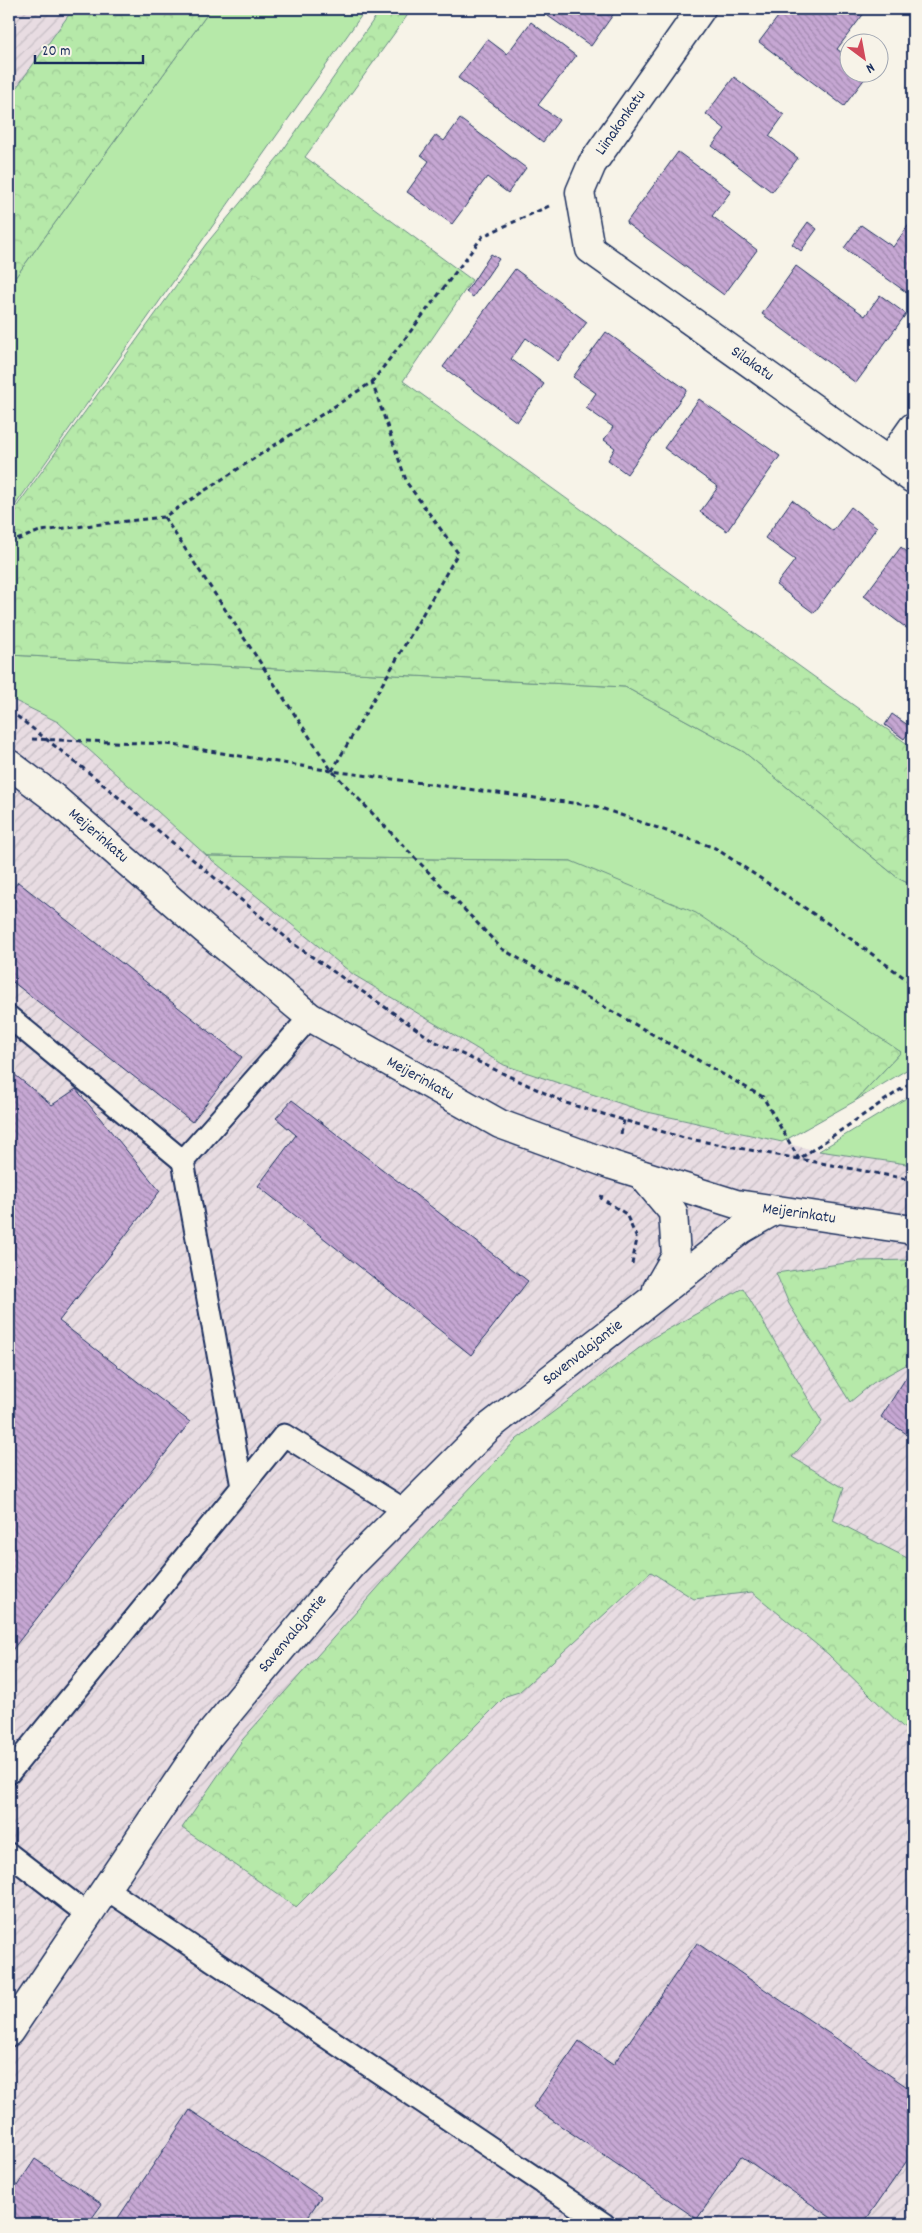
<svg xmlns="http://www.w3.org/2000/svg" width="922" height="2233" viewBox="0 0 922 2233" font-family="Dekko,sans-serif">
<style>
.industrial{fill:url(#industrial-furrows)}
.grass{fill:#b6e9a9;stroke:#688c84}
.forest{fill:url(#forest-crowns);stroke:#688c84}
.building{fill:url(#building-back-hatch);stroke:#1b2f5e}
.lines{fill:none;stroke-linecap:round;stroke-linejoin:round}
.service-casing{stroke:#1b2f5e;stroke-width:25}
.minor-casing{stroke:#1b2f5e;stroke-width:31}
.tertiary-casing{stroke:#1b2f5e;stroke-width:31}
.path{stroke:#1b2f5e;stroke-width:3;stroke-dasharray:5 4;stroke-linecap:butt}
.service{stroke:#f7f3e8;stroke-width:21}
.minor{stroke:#f7f3e8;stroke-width:28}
.tertiary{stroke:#f7f3e8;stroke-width:28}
.labels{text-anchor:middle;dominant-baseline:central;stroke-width:4;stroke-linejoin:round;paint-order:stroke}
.street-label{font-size:16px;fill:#1b2f5e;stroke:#f7f3e8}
</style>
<defs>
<pattern id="industrial-furrows" width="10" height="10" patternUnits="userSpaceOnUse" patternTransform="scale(1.25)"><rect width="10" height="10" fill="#e8dce2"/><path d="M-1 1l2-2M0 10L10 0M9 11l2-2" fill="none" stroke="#c6bdc4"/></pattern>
<pattern id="forest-crowns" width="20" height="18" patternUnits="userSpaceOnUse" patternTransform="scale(1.25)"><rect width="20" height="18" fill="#b6e9a9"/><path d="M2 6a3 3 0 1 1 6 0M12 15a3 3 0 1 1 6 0" fill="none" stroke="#9cc894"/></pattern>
<pattern id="building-back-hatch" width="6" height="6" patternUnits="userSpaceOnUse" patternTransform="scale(1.25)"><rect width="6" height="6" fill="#c6a7d3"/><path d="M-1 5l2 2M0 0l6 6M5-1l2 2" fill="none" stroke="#a088ae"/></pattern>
</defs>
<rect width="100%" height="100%" fill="#f7f3e8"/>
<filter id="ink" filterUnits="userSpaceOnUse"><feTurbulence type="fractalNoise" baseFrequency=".02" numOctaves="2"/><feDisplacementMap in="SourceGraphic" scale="10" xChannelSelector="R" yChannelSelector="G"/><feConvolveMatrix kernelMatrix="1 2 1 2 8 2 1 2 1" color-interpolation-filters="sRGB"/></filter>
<g filter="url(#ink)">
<g class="industrial">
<path d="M9,9H73L9,98Z"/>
<path d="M9,698L58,722L207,856L354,975L643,1111L819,1151L913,1165V2224H9Z"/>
</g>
<g class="grass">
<path d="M211,9H366L9,514V286Z"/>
<path d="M9,655L625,687L744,752L898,878L913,886V1066L855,1101L901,1052L571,861L207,856L58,722L9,698Z"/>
<path d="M913,1094V1165L819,1151Z"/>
</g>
<g class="forest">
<path d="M73,9H211L9,286V98Z"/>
<path d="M381,9H412L305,157L472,280L403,381L913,748V886L898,878L744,752L625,687L9,655V517L206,244L279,156Z"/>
<path d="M207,856L571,861L696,913L901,1052L855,1101L782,1142L643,1111L504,1065L354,975Z"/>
<path d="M913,1260V1361L873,1383L850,1402L789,1304L776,1273L860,1261Z"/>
<path d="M743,1288L822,1422L792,1457L844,1488L833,1520L913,1561V1720L908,1732L828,1654L752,1592L694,1599L651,1572L519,1692L506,1696L296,1907L182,1828L243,1739L415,1546L517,1439L654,1337Z"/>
</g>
<g class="building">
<path d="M538,9H617L591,46Z"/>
<path d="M784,9H861L865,12L837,49L850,59V72L869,73L844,106L759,42Z"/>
<path d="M531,22L576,56L538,105L559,120L543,142L458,78L487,39L507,54Z"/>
<path d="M734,77L784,115L769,136L798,158L772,192L712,146L725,129L706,114Z"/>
<path d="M460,119L526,168L508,193L487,177L452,224L407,192L429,161L421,155L436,135L444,141Z"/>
<path d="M678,152L731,191L712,216L757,250L724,295L626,223Z"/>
<path d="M913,219V297L844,248L861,225L893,247Z"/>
<path d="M808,222L817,229L801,251L792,244Z"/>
<path d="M491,254L499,259L473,297L466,292Z"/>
<path d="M796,266L865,316L880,295L906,314L856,383L762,314Z"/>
<path d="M515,269L587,322L558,361L526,338L511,359L544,384L517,422L443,367Z"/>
<path d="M606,332L687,390L627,474L608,460L615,448L604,440L613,427L586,408L596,393L573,377Z"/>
<path d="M699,399L780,456L727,531L700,512L718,487L664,448Z"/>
<path d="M792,500L833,531L851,507L877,527L814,613L776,585L795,560L765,538Z"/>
<path d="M901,547L913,557V633L864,596Z"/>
<path d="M892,714L912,728L904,739L885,725Z"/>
<path d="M18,882L242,1057L192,1122L9,979V894Z"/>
<path d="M9,1070L52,1105L76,1089L160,1191L59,1321L190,1422L9,1654Z"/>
<path d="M292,1100L528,1281L471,1355L258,1186L296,1135L276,1118Z"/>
<path d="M909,1373L913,1376V1438L881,1417Z"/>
<path d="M697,1943L913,2091V2152L863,2224H840L741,2156L697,2219L533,2107L579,2041L613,2065Z"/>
<path d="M190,2110L321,2197L303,2224H114Z"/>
<path d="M35,2159L102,2204L92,2218L101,2224H16L9,2220V2198Z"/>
</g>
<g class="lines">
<defs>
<g id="service">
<path d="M9,1017L183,1161L310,1017"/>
<path d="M242,1487L284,1435L406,1511"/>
<path d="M9,1773L242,1487L183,1161"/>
<path d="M9,1854L88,1915"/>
<path d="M105,1888L604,2224"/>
</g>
<g id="minor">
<path d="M701,9L592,164L580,192L590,249L913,479"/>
<path d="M889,461L913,427"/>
<path d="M642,1175L673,1212L676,1256L657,1289"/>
<path d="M9,2032L208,1737L351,1565L489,1427L742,1229L775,1210"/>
</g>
<path id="tertiary" d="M9,764L53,797L203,928L310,1017L500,1124L612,1165L736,1204L913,1230"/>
</defs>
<use href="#service" class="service-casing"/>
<use href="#minor" class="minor-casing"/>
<use href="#tertiary" class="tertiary-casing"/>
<g class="path">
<path d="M164,517L332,771L502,949L763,1097L799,1159L913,1180"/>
<path d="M9,543L40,531L164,517L372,382L483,236L549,206"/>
<path d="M9,712L18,717L93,776L295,945L434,1041L566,1103L684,1138L799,1159L913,1081"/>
<path d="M32,739L167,744L332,771L595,806L715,848L854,941L913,984"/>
<path d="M332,771L458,553L407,483L372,382"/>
<path d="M621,1134L624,1120"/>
<path d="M602,1195L601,1198L626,1214L637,1239L632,1264"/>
</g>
<use href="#service" class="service"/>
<use href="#minor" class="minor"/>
<use href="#tertiary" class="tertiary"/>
</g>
</g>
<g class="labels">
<g class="street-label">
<text transform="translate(621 123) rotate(-55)">Liinakonkatu</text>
<text transform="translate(752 364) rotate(35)">Silakatu</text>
<text transform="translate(98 836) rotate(41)">Meijerinkatu</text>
<text transform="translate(420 1079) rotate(29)">Meijerinkatu</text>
<text transform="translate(799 1214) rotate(8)">Meijerinkatu</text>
<text transform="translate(583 1353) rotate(-38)">Savenvalajantie</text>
<text transform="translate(293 1634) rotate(-50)">Savenvalajantie</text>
</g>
</g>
<rect width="922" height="2233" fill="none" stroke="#f7f3e8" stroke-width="30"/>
<rect x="15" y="15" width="892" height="2203" fill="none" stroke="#1b2f5e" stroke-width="2" filter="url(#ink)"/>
<g transform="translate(864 58) rotate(148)"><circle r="24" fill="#f7f3e8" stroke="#9fa5b1"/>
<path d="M0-4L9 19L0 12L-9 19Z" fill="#d1495b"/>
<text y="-8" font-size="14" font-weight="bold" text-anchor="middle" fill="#1b2f5e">N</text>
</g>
<path d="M35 55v8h108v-8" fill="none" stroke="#1b2f5e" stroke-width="2.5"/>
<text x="42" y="55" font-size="15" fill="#1b2f5e" stroke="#f7f3e8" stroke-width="4" paint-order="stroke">20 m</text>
</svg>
